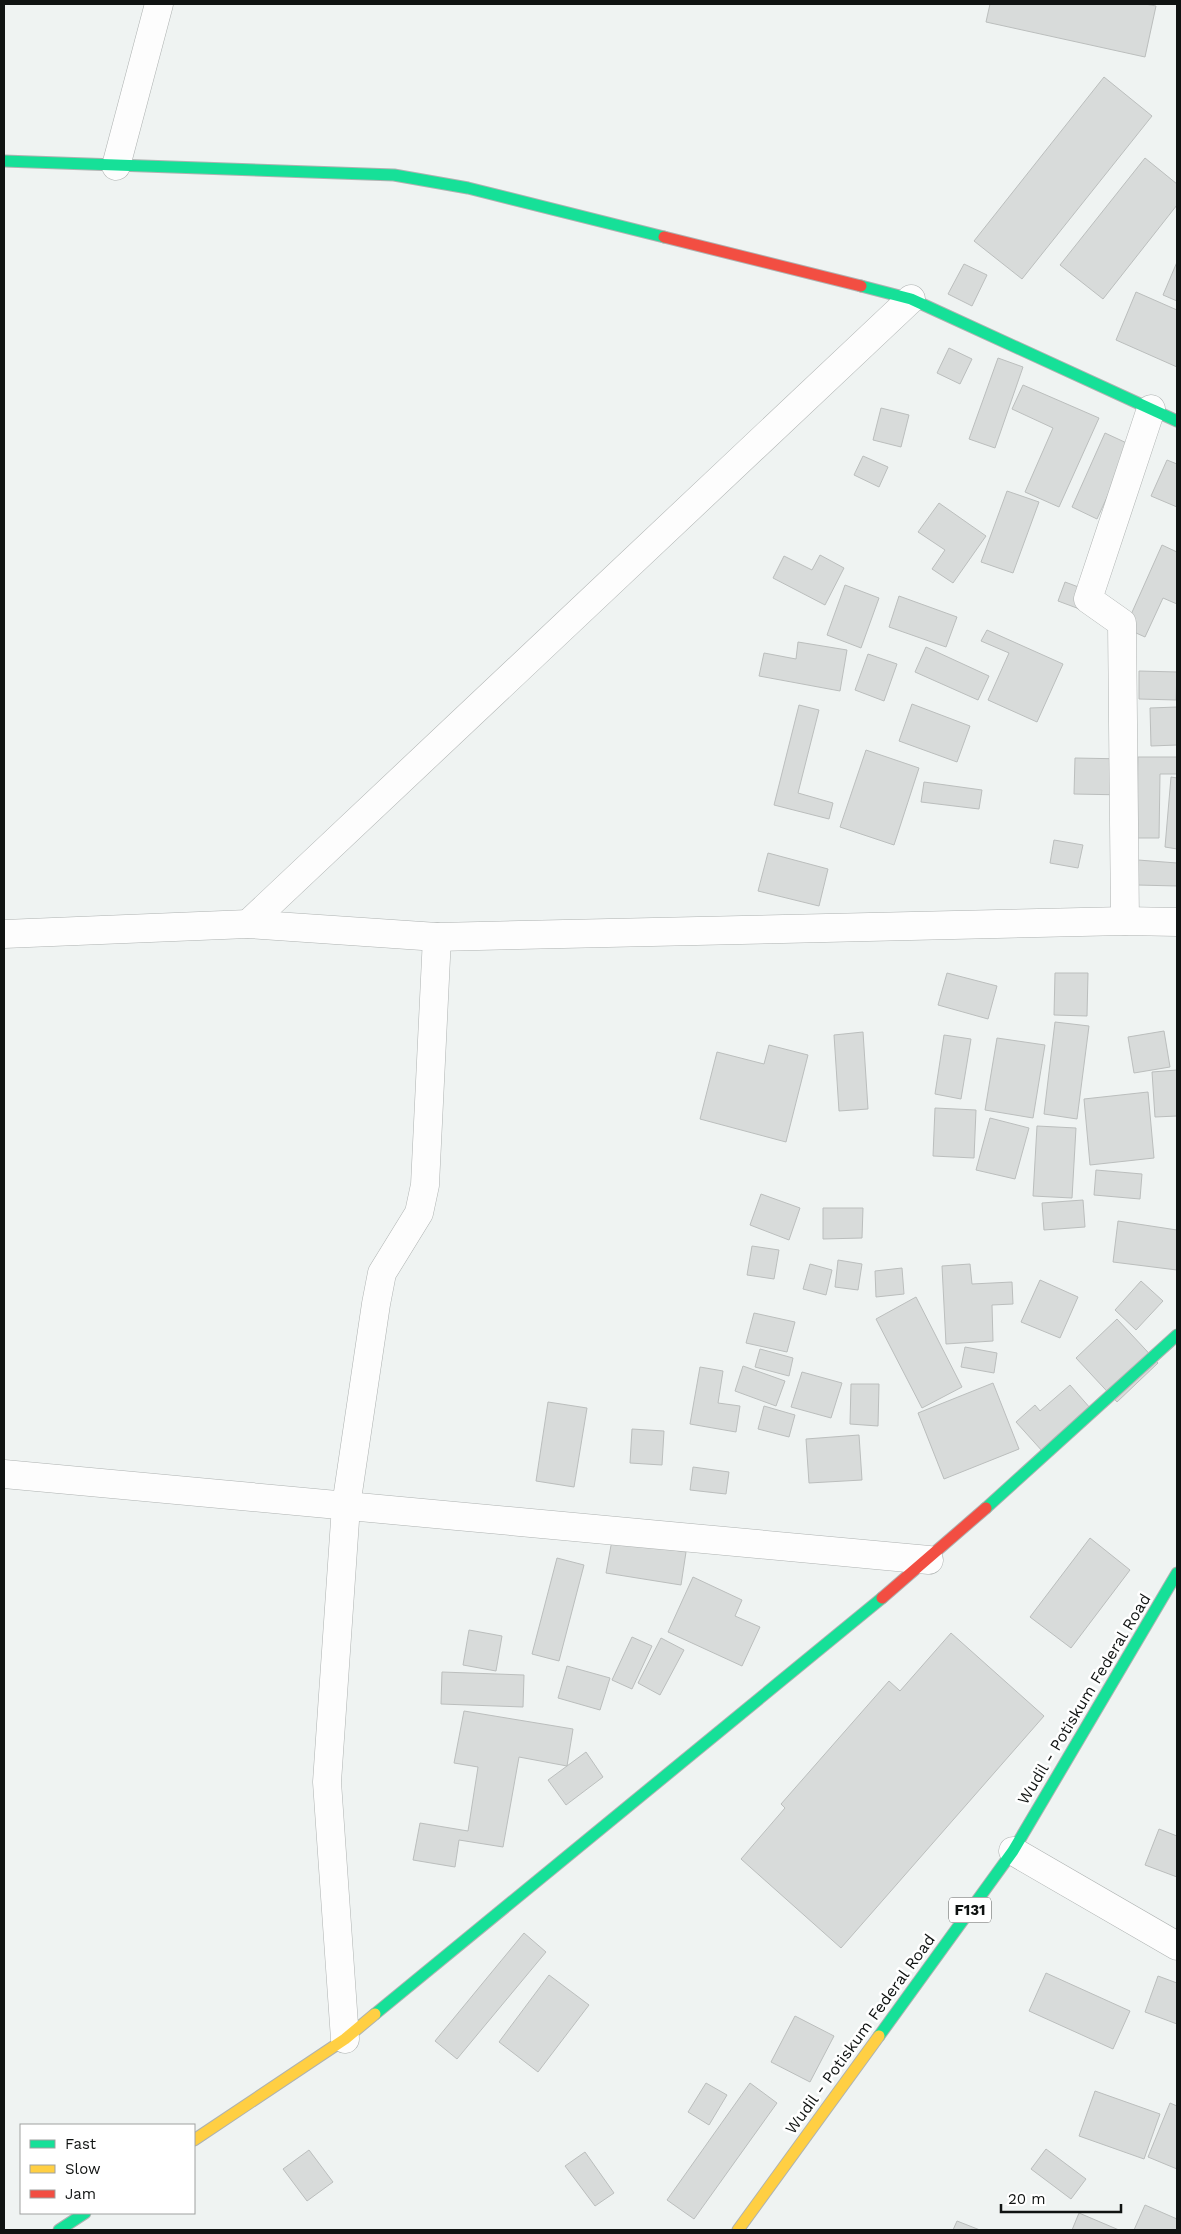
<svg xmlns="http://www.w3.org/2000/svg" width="1181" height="2234" viewBox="0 0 1181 2234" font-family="'Work Sans',sans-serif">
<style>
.building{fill:#d8dbda;stroke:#bbbebd}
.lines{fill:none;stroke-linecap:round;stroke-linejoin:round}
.street-casing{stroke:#aeb2b1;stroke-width:29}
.fast-casing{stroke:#aeb2b1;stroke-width:13}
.slow-casing{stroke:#aeb2b1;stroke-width:13}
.jam-casing{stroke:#aeb2b1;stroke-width:13}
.street{stroke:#fdfdfd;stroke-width:28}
.fast{stroke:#16e098;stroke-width:11}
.slow{stroke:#ffcf43;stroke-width:11}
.jam{stroke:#f24e42;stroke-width:11}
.labels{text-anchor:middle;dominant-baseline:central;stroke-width:5;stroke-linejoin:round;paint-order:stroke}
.shield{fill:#fff;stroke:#585a59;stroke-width:1}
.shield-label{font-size:15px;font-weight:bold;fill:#101312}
.street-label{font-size:16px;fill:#101312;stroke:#fff}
</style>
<rect width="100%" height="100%" fill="#eff3f2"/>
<g class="building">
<path d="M990,4H1145L1156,6L1145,57L986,22Z"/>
<path d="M1104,77L1152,116L1022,279L974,241Z"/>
<path d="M1145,158L1177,184V205L1103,299L1060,265Z"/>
<path d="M1177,262V301L1163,295Z"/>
<path d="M964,264L987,275L972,306L948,294Z"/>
<path d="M1136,292L1177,310V367L1116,340Z"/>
<path d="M949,348L972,359L960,384L937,373Z"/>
<path d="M998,358L1023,367L995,448L969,439Z"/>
<path d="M1023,385L1099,418L1059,507L1025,492L1053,428L1012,409Z"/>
<path d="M881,408L909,415L901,447L873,440Z"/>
<path d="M1105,433L1131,445L1097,519L1072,507Z"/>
<path d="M863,456L888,467L879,487L854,475Z"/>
<path d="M1167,460L1177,464V507L1151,496Z"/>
<path d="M1007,491L1039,502L1013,573L981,562Z"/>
<path d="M939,503L986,536L953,583L932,569L945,550L918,532Z"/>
<path d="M1162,545L1177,552V604L1163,598L1145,637L1125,628Z"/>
<path d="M820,555L844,568L825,605L773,578L784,556L812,570Z"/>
<path d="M1065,582L1100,595L1093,614L1058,601Z"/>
<path d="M845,585L879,598L861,648L827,635Z"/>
<path d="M899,596L957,617L946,647L889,627Z"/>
<path d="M987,630L1063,664L1037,722L988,700L1009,653L981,641Z"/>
<path d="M798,642L847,650L840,691L759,676L764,653L796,659Z"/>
<path d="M926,647L989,676L978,700L915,672Z"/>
<path d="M868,654L897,664L884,701L855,690Z"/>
<path d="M1139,671L1177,672L1176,700L1139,699Z"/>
<path d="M912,704L970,726L957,762L899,741Z"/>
<path d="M799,705L819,710L798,793L833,803L829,819L774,805Z"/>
<path d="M1177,707V745L1151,746L1150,708Z"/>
<path d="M866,750L919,768L894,845L840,827Z"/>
<path d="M1138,757H1177V774H1160L1159,838H1137Z"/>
<path d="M1075,758L1127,759L1126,795L1074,794Z"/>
<path d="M1171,777L1177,778V849L1165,847Z"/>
<path d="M924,782L982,790L979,809L921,802Z"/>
<path d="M1054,840L1083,845L1078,868L1050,863Z"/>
<path d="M768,853L828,869L819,906L758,891Z"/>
<path d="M1138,860L1177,863V886L1137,885Z"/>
<path d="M947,973L997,986L988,1019L938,1005Z"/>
<path d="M1055,973H1088L1087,1016L1054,1015Z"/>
<path d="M1055,1022L1089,1026L1077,1119L1044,1114Z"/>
<path d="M1164,1031L1170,1067L1134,1073L1128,1037Z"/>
<path d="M863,1032L868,1109L839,1111L834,1035Z"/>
<path d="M944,1035L971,1039L961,1099L935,1094Z"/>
<path d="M997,1038L1045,1045L1033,1118L985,1110Z"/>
<path d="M769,1045L808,1055L786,1142L700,1119L717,1052L764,1064Z"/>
<path d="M1177,1070V1116L1155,1117L1152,1072Z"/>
<path d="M1148,1092L1154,1158L1090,1165L1084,1099Z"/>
<path d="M935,1108L976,1110L974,1158L933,1156Z"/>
<path d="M990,1118L1029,1128L1015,1179L976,1170Z"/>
<path d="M1037,1126L1076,1128L1072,1198L1033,1196Z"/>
<path d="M1096,1170L1142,1174L1140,1199L1094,1195Z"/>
<path d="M761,1194L800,1208L789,1240L750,1225Z"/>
<path d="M1083,1200L1085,1227L1044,1230L1042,1203Z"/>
<path d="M823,1208H863L862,1238L823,1239Z"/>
<path d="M1118,1221L1177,1230V1270L1113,1262Z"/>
<path d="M752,1246L779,1250L774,1279L747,1275Z"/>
<path d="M838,1260L862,1264L858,1290L835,1287Z"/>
<path d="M810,1264L832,1270L826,1295L803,1289Z"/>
<path d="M970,1264L972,1284L1012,1282L1013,1304L992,1305L993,1341L946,1344L942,1266Z"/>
<path d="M902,1268L904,1294L876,1297L875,1271Z"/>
<path d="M1040,1280L1078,1297L1060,1338L1021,1322Z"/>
<path d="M1141,1281L1163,1301L1136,1330L1115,1310Z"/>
<path d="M916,1297L962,1387L922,1408L876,1319Z"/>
<path d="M754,1313L795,1322L787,1352L746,1343Z"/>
<path d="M1117,1319L1158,1363L1117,1402L1076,1358Z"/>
<path d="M965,1347L997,1353L994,1373L961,1367Z"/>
<path d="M760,1349L793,1358L789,1376L755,1367Z"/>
<path d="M743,1366L785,1381L776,1406L735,1391Z"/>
<path d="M700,1367L723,1371L718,1403L740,1406L736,1432L690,1424Z"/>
<path d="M802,1372L842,1383L831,1418L791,1407Z"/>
<path d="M993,1383L1019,1449L944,1479L918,1413Z"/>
<path d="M851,1384H879L878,1426L850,1424Z"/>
<path d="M1070,1385L1091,1409L1043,1452L1016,1422L1035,1405L1040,1411Z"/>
<path d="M548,1402L587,1408L574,1487L536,1481Z"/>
<path d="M764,1406L795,1415L789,1437L758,1429Z"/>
<path d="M632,1429L664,1431L662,1465L630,1463Z"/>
<path d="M859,1435L862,1480L809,1483L806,1439Z"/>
<path d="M693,1467L729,1472L726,1494L690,1490Z"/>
<path d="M1090,1538L1130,1570L1071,1648L1030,1617Z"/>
<path d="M612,1540L686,1552L681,1585L606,1573Z"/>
<path d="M557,1558L584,1565L559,1661L532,1654Z"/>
<path d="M693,1577L742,1600L735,1616L760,1627L742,1666L668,1632Z"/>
<path d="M469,1630L502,1636L496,1671L463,1665Z"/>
<path d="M951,1633L1044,1716L841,1948L741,1859L785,1808L781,1804L889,1681L900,1691Z"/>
<path d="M632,1637L652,1646L632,1689L612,1680Z"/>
<path d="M661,1638L684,1650L660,1695L638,1683Z"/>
<path d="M567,1666L610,1678L600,1710L558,1698Z"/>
<path d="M442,1672L524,1675L523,1707L441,1704Z"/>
<path d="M464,1711L573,1729L567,1766L519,1757L503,1847L459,1840L455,1867L413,1860L420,1823L468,1831L478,1767L454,1763Z"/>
<path d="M586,1752L603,1777L566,1805L548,1780Z"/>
<path d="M1159,1829L1177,1836V1877L1145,1865Z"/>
<path d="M524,1933L546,1952L457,2059L435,2041Z"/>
<path d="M1046,1973L1130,2011L1113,2049L1029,2011Z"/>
<path d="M549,1975L589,2005L538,2072L499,2042Z"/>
<path d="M1158,1976L1177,1983V2024L1145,2012Z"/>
<path d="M795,2016L834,2036L810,2082L771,2062Z"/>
<path d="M706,2083L727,2095L709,2125L688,2112Z"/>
<path d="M750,2083L777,2103L694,2219L667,2200Z"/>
<path d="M1095,2091L1160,2114L1144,2159L1079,2136Z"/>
<path d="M1170,2103L1177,2106V2169L1148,2157Z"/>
<path d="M1046,2149L1086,2179L1071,2199L1031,2169Z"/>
<path d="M309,2150L333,2182L307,2201L283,2169Z"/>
<path d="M585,2152L614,2193L595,2206L565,2166Z"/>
<path d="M1145,2205L1177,2219V2230H1134Z"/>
<path d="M1079,2213L1119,2230H1072Z"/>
<path d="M957,2221L980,2230H953Z"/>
</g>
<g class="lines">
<defs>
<g id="street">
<path d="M116,166L159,4"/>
<path d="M1125,921L1122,623L1088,599L1151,409"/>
<path d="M248,924L911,299"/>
<path d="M4,934L248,924L437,937L1125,921L1177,922"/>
<path d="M4,1474L929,1560"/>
<path d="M1013,1851L1177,1946"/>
<path d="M345,2039L327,1782L346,1506L376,1304L382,1273L419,1213L425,1185L437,937"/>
</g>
<g id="fast">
<path d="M4,161L394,175L468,188L664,237"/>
<path d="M861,286L911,299L1177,421"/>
<path d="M986,1508L1177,1335"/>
<path d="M375,2014L882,1598"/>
<path d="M879,2036L1013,1851L1177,1573"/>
<path d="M59,2230L85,2213"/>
</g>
<g id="slow">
<path d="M194,2140L345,2039L375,2014"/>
<path d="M738,2230L879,2036"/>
</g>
<g id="jam">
<path d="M664,237L861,286"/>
<path d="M882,1598L986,1508"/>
</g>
</defs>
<use href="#street" class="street-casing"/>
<use href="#fast" class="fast-casing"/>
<use href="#slow" class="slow-casing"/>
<use href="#jam" class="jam-casing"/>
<use href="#street" class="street"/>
<use href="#fast" class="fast"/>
<use href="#slow" class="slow"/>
<use href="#jam" class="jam"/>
</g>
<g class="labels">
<rect class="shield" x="949" y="1897.5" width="42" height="25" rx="4"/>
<g class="shield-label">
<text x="970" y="1910">F131</text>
</g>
<g class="street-label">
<text transform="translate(1084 1699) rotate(-59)">Wudil - Potiskum Federal Road</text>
<text transform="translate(860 2034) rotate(-54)">Wudil - Potiskum Federal Road</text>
</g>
</g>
<rect width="1181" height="2234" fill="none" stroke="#101312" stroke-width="10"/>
<rect x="20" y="2124" width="175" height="90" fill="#ffffff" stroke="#9fa1a0"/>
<rect x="30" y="2140" width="25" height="8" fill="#16e098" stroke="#9fa1a0"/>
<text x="65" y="2149" font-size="15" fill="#101312">Fast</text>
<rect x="30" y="2165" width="25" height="8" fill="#ffcf43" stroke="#9fa1a0"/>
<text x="65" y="2174" font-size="15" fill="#101312">Slow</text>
<rect x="30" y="2190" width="25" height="8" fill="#f24e42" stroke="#9fa1a0"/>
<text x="65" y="2199" font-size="15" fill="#101312">Jam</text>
<path d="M1001 2204v8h120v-8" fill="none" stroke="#101312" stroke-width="2.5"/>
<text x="1008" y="2204" font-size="15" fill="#101312" stroke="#ffffff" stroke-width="4" paint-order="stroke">20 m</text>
</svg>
